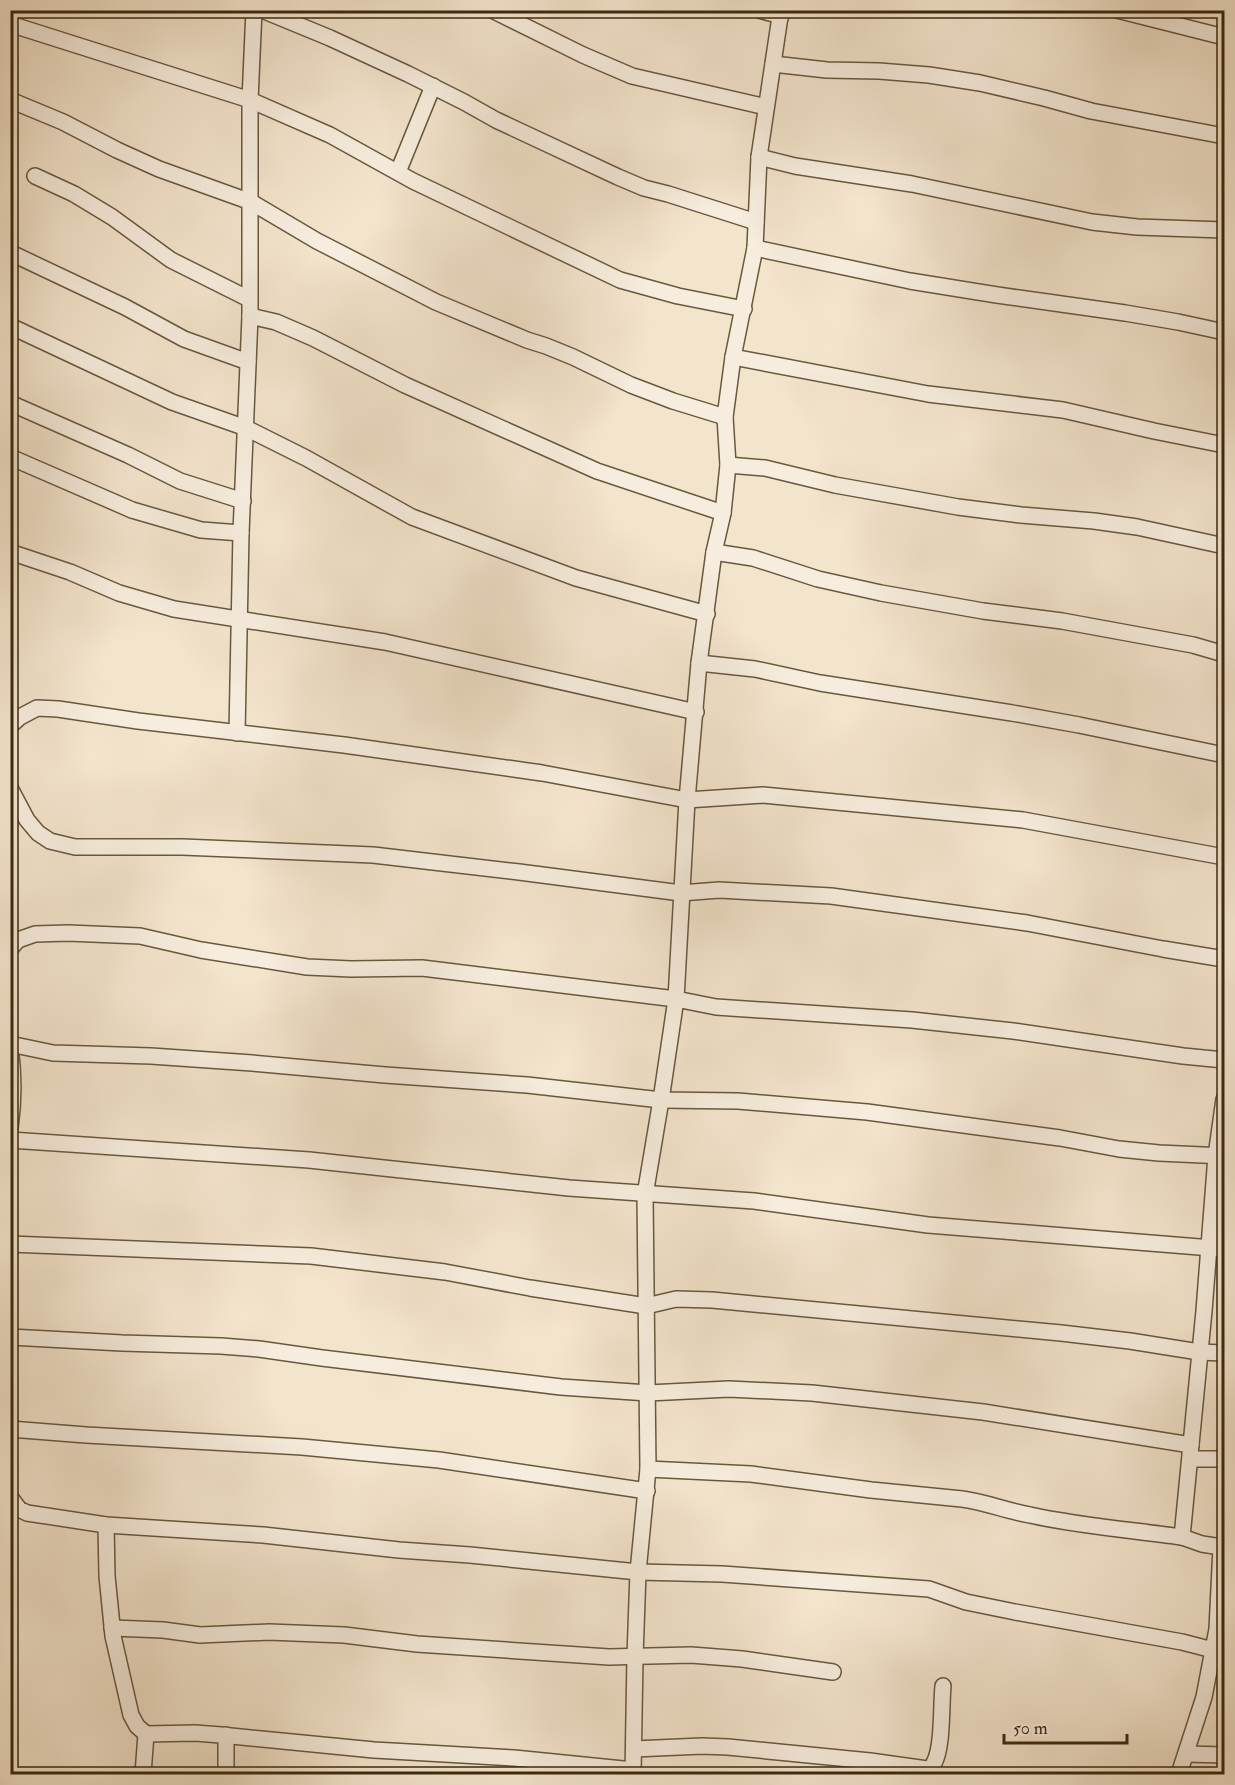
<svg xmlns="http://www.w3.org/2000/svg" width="1235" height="1785" viewBox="0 0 1235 1785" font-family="'IM FELL Double Pica',serif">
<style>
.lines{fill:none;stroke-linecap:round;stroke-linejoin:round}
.minor-casing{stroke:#69583e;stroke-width:18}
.minor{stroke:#f7edde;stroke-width:15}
</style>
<rect width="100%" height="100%" fill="#f3e4cc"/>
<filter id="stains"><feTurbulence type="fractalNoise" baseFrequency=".00333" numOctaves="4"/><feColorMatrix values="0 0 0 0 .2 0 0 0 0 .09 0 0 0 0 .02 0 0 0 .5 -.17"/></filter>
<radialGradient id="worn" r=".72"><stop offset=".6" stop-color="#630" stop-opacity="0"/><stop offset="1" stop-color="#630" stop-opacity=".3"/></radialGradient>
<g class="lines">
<defs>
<g id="minor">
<path d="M262,10L330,38L408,74L464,102L496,120L618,177L644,188L668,194L756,222"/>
<path d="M492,10L583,55L632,76L766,107"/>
<path d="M759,10L781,16"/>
<path d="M1117,10L1224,37"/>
<path d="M10,24L250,100L330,135L413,181L620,280L678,296L744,309"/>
<path d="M773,64L827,70L879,71L929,75L980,83L1044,98L1091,111L1224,136"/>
<path d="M10,100L63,122L117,150L159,169L251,202L317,241L436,302L527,340L546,346L573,357L631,385L673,401L725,417"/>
<path d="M759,157L795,166L912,184L1092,222L1137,227L1224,230"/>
<path d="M398,172L433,86"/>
<path d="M35,176L74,194L112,217L171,260L249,299"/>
<path d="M755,248L910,281L997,295L1125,313L1178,322L1224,332"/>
<path d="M11,253L125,307L184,339L248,362"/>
<path d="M250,316L276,322L313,338L405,385L597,471L723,513"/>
<path d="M10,326L172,402L246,428L306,458L412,517L576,578L707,614"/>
<path d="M733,357L928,394L1063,410L1154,431L1224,445"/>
<path d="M10,403L128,455L180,481L243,501"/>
<path d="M10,457L132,510L201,530L241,533"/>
<path d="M728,465L765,468L835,485L958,507L1021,515L1094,521L1137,527L1224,546"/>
<path d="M10,552L70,572L119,593L174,609L385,642L696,712"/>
<path d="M714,552L753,558L818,579L881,593L983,611L1062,621L1193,645L1224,654"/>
<path d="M699,663L755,669L820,683L1012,713L1079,725L1224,755"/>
<path d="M10,726L20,717L37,708L58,709L138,721L344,745L542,773L687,800L763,795L1023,820L1224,857"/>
<path d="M237,733L241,533L250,316V100L254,10"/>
<path d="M10,788L27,820L38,833L50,841L75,847H182L373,855L519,872L681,893L719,890L831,896L1027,923L1163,949L1224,959"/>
<path d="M10,949L18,940L35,934L68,933L140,936L201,950L307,967L351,969L422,968L676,999L716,1007L912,1020L1013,1031L1183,1056L1224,1060"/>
<path d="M10,1044L53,1053L151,1056L252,1063L385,1075L527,1085L661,1100L738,1101L867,1112L1060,1138L1119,1149L1159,1153L1224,1156"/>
<path d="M10,1047C14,1074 14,1100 10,1128"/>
<path d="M10,1140L309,1160L569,1188L754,1201L928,1225L1224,1249"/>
<path d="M10,1244L311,1256L445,1272L530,1288L646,1306L676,1299L712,1300L1061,1333L1130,1341L1199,1352L1224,1353"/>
<path d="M10,1337L122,1343L221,1346L259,1349L322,1358L561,1387L648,1393L729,1389L812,1393L983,1412L1191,1445"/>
<path d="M10,1429L86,1435L302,1447L439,1460L647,1491"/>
<path d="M1190,1459H1224"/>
<path d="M648,1469L751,1474L871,1490L962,1499C985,1502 1007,1511 1030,1515C1080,1526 1131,1530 1182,1537"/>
<path d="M10,1497L19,1509L27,1513L106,1525L263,1535L399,1550L470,1555L638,1572L722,1574L929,1589L966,1602L1015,1612L1182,1642L1213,1650"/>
<path d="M106,1525L107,1576L113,1636L131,1715L137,1726L146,1734L195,1733L221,1735L374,1750L514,1758L633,1770"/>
<path d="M112,1628L163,1630L200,1635L269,1632L344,1635L417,1644L609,1657L691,1655L742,1659L833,1672"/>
<path d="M634,1749L702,1746L728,1747L870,1761L927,1769C932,1767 932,1768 934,1763C943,1747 941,1706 943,1686"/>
<path d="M1186,1754L1224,1755"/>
<path d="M143,1774L146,1734"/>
<path d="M226,1774V1735"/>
<path d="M633,1774L635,1657L638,1572L648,1469L645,1195L661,1100L676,999L687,800L699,663L714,552L723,513L728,465L725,417L733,357L755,248L759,157L781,10"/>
<path d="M1179,1774L1204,1697L1213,1650L1217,1629L1221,1547L1202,1544L1182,1537L1204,1311L1216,1156L1224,1099"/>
</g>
</defs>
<use href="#minor" class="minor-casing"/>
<use href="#minor" class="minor"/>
</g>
<rect width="1235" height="1785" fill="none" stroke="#f3e4cc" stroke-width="36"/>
<rect x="12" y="12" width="1211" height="1761" fill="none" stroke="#3b290e" stroke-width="3"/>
<rect x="18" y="18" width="1199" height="1749" fill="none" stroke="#3b290e" stroke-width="1.5"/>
<path d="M1004 1734v9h123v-9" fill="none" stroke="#3b290e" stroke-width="3"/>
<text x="1013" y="1734" font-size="18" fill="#3b290e" stroke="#f7edde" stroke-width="4.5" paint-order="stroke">50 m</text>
<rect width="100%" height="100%" filter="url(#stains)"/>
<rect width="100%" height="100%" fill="url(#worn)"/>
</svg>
